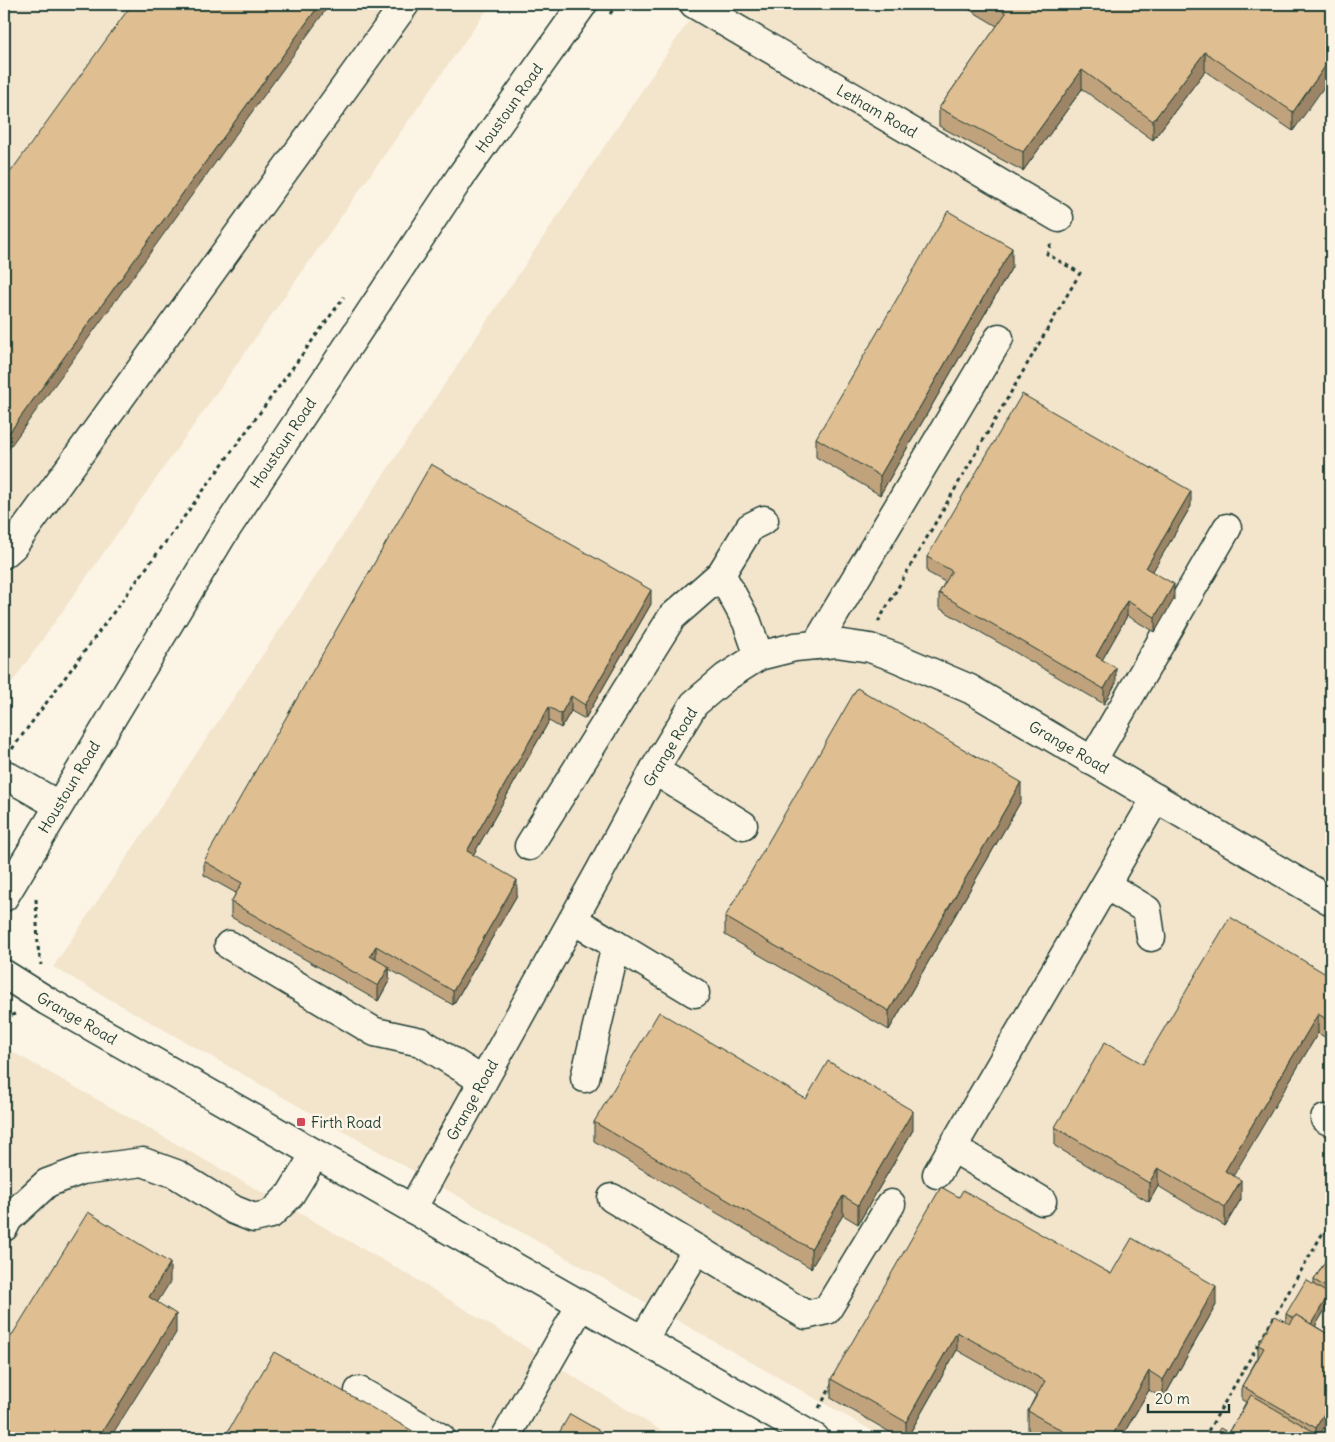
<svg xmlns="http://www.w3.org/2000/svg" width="1335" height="1442" viewBox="0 0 1335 1442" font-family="Delius,sans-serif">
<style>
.built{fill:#f3e4cc}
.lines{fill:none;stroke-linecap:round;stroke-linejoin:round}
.minor-casing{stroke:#1f3d34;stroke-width:31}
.path{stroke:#1f3d34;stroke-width:3;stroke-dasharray:4 4;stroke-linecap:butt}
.minor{stroke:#fcf5e5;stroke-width:28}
.wall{fill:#c0a37d;stroke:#1f3d34}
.shaded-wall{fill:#9c8566;stroke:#1f3d34}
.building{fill:#dfbe91;stroke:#1f3d34}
.poi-dot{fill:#d1495b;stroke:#fcf5e5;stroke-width:2}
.labels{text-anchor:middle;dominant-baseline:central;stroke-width:5;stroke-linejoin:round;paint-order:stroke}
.street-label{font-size:15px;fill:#1f3d34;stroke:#fcf5e5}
.poi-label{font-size:15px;fill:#1f3d34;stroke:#fcf5e5;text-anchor:start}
</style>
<rect width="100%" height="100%" fill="#fcf5e5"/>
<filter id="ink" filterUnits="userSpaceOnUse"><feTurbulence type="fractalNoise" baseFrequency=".02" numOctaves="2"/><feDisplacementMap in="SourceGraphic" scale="10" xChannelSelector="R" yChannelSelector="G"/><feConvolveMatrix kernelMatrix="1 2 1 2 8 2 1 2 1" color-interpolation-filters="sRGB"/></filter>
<g filter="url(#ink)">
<g class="built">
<path d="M4,4H491L4,694Z"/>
<path d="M700,4H1331V144L1328,148L1331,150V1438H885L53,967Z"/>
<path d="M4,1047L411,1276L673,1438H4Z"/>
</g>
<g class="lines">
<defs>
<g id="minor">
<path d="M694,4L1059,218"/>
<path d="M4,554L13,546L405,4"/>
<path d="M721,574L747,622L759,656"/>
<path d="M816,645L999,338"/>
<path d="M1092,761L1227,528"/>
<path d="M654,770L743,825"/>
<path d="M4,774L58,805"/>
<path d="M529,846L672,617L721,574L750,527L764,520"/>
<path d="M1106,885L1147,910L1151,937"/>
<path d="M4,897L221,537L461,176L583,4"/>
<path d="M573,920L616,945L585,1078"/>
<path d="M229,945L375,1032L421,1042L483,1081"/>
<path d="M616,945L695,993"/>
<path d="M4,974L47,1001L815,1438"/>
<path d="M1325,1119L1331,1122"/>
<path d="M953,1148L1042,1201"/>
<path d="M937,1174L1156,798"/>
<path d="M612,1198L806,1315L827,1310L891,1204"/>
<path d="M412,1209L601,869L654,770L694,704L726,677L759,656L795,647L836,643L870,648L895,657L970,689L1331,901"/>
<path d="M4,1227L8,1219L47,1183L82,1170L143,1162L176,1174L234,1210L254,1218L271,1214L290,1195L315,1154"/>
<path d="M643,1340L697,1249"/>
<path d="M359,1391L441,1438"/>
<path d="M505,1438L581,1305"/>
</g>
</defs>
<use href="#minor" class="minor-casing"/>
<g class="path">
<path d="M610,14L617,4"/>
<path d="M878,622L1080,273L1047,254L1051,243"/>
<path d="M12,749L176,528L344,297"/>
<path d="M36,899L38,947L41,965"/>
<path d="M4,1018L15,1014"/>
<path d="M819,1408L832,1385"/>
<path d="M1204,1438L1324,1231L1331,1235"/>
</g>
<use href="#minor" class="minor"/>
</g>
<g class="wall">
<path d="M960,4H1331L1293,131L1205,71L1153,140L1082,89L1023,171L939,126V108L997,26Z"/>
<path d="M1012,267L880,495L816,457V438Z"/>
<path d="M1191,506L1152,572L1174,599L1155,632L1127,616L1102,660L1116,683L1104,704L939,608V593L945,582L927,572V557Z"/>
<path d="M651,604L585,719L571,711L561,728L549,721L473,855L517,895L453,1005L389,969V981L378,1001L231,917V902L236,893L204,875V861Z"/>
<path d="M1021,801L889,1030L725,935V917Z"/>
<path d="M1331,977V1041L1318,1033L1233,1175L1241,1199L1225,1226L1158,1186L1149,1202L1055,1146V1127L1143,1064Z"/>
<path d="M806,1099L913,1130L858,1224L843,1215L811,1268L594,1141V1122Z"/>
<path d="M959,1197L1111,1274L1216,1305L1163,1399L1149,1390L1121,1438H1043L1028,1430V1411L1036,1395L957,1350L907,1438H900L831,1398V1379Z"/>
<path d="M1331,1252V1304L1329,1303L1315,1326L1331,1336V1416L1318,1438L1229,1433L1246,1402L1242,1400V1386L1258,1357V1345L1286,1321V1314L1314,1285V1280Z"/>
</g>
<g class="shaded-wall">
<path d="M320,4H330L4,455V440Z"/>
<path d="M1205,52V71L1153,140V121Z"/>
<path d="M1331,58V77L1293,131V112Z"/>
<path d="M1082,70V89L1023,171V152Z"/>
<path d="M1012,248V267L880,495V476Z"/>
<path d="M1191,491V506L1146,583V568Z"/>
<path d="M1174,584V599L1155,632V617Z"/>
<path d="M651,590V604L585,719V705Z"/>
<path d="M1127,601V616L1096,671V656Z"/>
<path d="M1116,668V683L1104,704V689Z"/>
<path d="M571,696V711L561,728V714Z"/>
<path d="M549,707V721L467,866V851Z"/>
<path d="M1021,782V801L889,1030V1011Z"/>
<path d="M517,880V895L453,1005V991Z"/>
<path d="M376,946V961L370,956Z"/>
<path d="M389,967V981L378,1001V986Z"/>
<path d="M1318,1014V1033L1225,1190V1171Z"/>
<path d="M913,1111V1130L858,1224V1205Z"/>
<path d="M1158,1168V1186L1149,1202V1183Z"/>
<path d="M1241,1180V1199L1225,1226V1207Z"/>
<path d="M843,1196V1215L811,1268V1249Z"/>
<path d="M170,1263V1282L149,1316V1297Z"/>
<path d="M1216,1286V1305L1163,1399V1380Z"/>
<path d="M1329,1294V1303L1309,1337V1327Z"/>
<path d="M176,1314V1333L110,1438H98Z"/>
<path d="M957,1332V1350L907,1438H906V1422Z"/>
<path d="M1149,1371V1390L1121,1438H1111Z"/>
<path d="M1331,1401V1416L1318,1438H1312L1316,1433V1428Z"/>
</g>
<g class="building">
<path d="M132,4H320L4,440V181Z"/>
<path d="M992,4H1331V58L1293,112L1205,52L1153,121L1082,70L1023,152L939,108L1006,13Z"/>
<path d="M948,211L1012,248L880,476L816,438Z"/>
<path d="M1022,394L1191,491L1146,568L1174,584L1155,617L1127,601L1096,656L1116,668L1104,689L939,593L952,571L927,557Z"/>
<path d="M431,464L651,590L585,705L571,696L561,714L549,707L467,851L517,880L453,991L376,946L370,956L389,967L378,986L231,902L242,883L204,861Z"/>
<path d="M857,688L1021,782L889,1011L725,917Z"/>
<path d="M1230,917L1331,977V1022L1318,1014L1225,1171L1241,1180L1225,1207L1158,1168L1149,1183L1055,1127L1105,1042L1143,1064Z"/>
<path d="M659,1012L806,1099L828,1061L913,1111L858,1205L843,1196L811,1249L594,1122Z"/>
<path d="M941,1187L959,1197L963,1190L1111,1274L1132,1238L1216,1286L1163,1380L1149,1371L1111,1438H1065L1068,1434L1028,1411L1045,1381L957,1332L906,1422L831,1379Z"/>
<path d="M88,1212L170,1263L149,1297L176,1314L98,1438H4V1348Z"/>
<path d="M1331,1252V1290L1314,1280Z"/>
<path d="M1306,1280L1329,1294L1311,1324L1296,1315L1294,1318L1286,1314Z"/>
<path d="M1296,1315L1331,1336V1401L1316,1428L1242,1386L1264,1348L1258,1345L1275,1316L1290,1324Z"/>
<path d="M274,1352L425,1438H224Z"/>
<path d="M1251,1395L1316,1433L1312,1438H1214L1220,1428L1229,1433Z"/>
<path d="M570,1414L612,1438H556Z"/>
</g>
</g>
<rect class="poi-dot" x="296" y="1117" width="10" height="10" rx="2.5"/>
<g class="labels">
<g class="street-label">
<text transform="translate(509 108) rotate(-55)">Houstoun Road</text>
<text transform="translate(877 111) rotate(30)">Letham Road</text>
<text transform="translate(283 443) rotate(-56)">Houstoun Road</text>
<text transform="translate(670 747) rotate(-59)">Grange Road</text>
<text transform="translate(1069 747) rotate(30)">Grange Road</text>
<text transform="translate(69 787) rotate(-59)">Houstoun Road</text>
<text transform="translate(77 1018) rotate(30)">Grange Road</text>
<text transform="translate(472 1100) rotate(-61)">Grange Road</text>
</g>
<g class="poi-label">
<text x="311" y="1122">Firth Road</text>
</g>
</g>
<rect width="1335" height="1442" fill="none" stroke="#fcf5e5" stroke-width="20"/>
<rect x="10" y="10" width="1315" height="1422" fill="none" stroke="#1f3d34" stroke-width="2" filter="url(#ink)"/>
<path d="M1148 1404v8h81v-8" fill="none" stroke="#1f3d34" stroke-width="2.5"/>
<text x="1155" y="1404" font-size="15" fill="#1f3d34" stroke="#fcf5e5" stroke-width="4" paint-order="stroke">20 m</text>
</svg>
